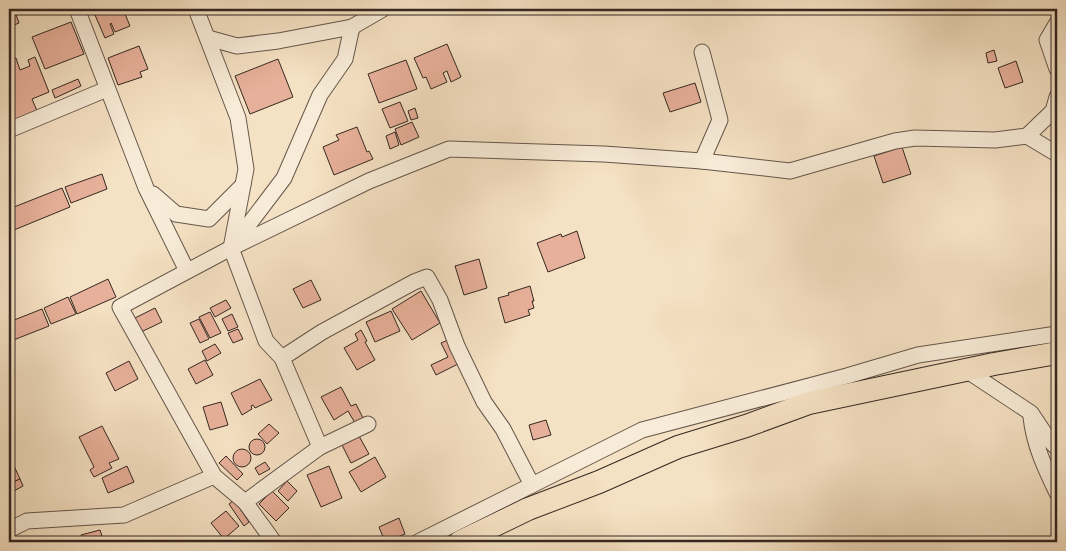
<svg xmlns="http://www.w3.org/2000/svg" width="1066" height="551" viewBox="0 0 1066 551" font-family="'EB Garamond',serif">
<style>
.building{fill:#e7b09a;stroke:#352821}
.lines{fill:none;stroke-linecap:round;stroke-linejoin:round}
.minor-casing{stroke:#65564a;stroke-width:17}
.primary-casing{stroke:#352821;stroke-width:24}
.minor{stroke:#f8ecd8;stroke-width:15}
.primary{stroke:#f5e1c3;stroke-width:22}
</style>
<rect width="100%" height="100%" fill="#f5e1c3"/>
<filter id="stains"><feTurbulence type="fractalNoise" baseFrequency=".004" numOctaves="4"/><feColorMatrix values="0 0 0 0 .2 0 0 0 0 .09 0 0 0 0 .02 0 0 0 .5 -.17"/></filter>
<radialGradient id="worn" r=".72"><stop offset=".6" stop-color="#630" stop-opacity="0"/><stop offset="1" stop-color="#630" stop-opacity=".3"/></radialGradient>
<g class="building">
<path d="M9,9H14L19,23L9,27Z"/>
<path d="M108,9H123L130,26L115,32L111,23L110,24L114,34L105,38L95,15Z"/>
<path d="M71,22L84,54L45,69L32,37Z"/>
<path d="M447,44L461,77L451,82L447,71L443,73L447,82L431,89L426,77L423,78L414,58Z"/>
<path d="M139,46L148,69L140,72L142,77L118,85L108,58Z"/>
<path d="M994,50L997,61L988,63L986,53Z"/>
<path d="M35,57L49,92L32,99L37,111L13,121L9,110V61L16,58L20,70L30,66L28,60Z"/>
<path d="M278,59L293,97L250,114L235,76Z"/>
<path d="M406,60L417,89L379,103L368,74Z"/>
<path d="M1016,61L1023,82L1005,88L998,68Z"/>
<path d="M78,79L81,86L55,98L52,90Z"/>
<path d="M695,83L701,102L670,112L663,93Z"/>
<path d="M400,102L408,121L390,128L382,109Z"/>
<path d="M415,108L418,118L411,120L408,111Z"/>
<path d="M412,122L419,137L401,145L395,129Z"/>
<path d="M357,127L367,152L369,151L373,159L334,175L323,147L339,140L336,135Z"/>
<path d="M395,132L399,145L390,149L386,136Z"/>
<path d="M902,147L911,174L883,183L874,156Z"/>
<path d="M102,174L107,189L71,203L65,187Z"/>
<path d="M62,188L70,207L14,230L9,216V209Z"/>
<path d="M577,231L585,258L548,272L537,243L561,234L562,237Z"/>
<path d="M479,259L487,288L464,295L455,266Z"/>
<path d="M108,279L116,297L77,314L70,297Z"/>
<path d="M311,280L321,300L303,308L293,289Z"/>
<path d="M530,286L534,301H532L534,308L528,310L530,315L505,323L498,298L509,295L508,293Z"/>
<path d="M421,291L440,323L412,340L392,309Z"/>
<path d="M68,297L76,314L51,324L44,308Z"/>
<path d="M226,300L231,308L215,317L210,308Z"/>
<path d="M155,308L162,322L141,332L135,318Z"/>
<path d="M42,309L49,326L11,341L9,334V322Z"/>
<path d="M391,311L400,331L375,342L366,322Z"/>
<path d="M210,312L221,333L210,338L199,317Z"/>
<path d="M232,314L238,327L228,331L222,319Z"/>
<path d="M199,319L209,339L200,343L190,323Z"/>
<path d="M238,329L243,339L233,343L228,333Z"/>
<path d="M361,330L367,341L365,342L375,360L357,370L344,348L358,340L355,334Z"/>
<path d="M448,340L460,363L436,375L431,365L448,357L441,343Z"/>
<path d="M215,344L221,353L207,361L202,351Z"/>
<path d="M205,360L213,375L196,384L188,369Z"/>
<path d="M129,361L138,379L115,391L106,373Z"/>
<path d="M260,379L272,400L255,408L253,405L251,406L252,409L242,415L231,393Z"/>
<path d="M341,387L351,406L356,404L363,418L355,423L348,411L334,420L321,397Z"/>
<path d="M221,402L228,425L210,430L203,407Z"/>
<path d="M546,420L551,435L533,440L529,425Z"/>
<path d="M269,424L279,433L267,444L258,434Z"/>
<path d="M102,426L119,459L109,463L112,468L94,477L90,470L94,467L79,437Z"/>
<path d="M359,436L369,454L351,463L342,445Z"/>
<circle cx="257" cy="447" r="8"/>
<circle cx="242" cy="458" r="9"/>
<path d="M226,456L243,474L237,480L219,463Z"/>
<path d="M375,457L386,477L361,492L349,472Z"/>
<path d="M265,462L270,469L259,475L255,468Z"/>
<path d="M14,466L20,479L9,484V469Z"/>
<path d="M127,466L134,482L108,493L102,478Z"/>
<path d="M329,466L342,498L321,507L307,475Z"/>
<path d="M20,479L23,486L12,492L9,484Z"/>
<path d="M287,481L297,491L288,501L278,491Z"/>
<path d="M272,491L289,508L276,521L259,504Z"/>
<path d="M234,500L249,522L244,526L229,504Z"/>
<path d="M226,511L239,526L224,539L211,523Z"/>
<path d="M399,518L405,534L385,542L379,527Z"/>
<path d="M100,530L104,542H83L81,535Z"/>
</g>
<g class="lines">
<defs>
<g id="minor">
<path d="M77,9L146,188L187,271"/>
<path d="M196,9L238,118L246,169L231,248L266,341L282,358"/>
<path d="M1057,23L1047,40L1057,69"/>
<path d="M208,38L237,46L278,41L352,27L383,9"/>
<path d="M702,52L720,120L702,161"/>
<path d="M9,130L107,89"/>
<path d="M1027,136L1053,111L1057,97"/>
<path d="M153,194L176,214L209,219L243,185"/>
<path d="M231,248L369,181L449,149L604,154L702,161L790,171L895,141L915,138L995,140L1027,136L1057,154"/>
<path d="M966,370L1031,413L1049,440L1057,448"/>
<path d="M1031,417C1034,445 1045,468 1057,493"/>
<path d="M368,424L320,447L282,358L322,332L414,282L427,277L440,300L457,346L484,402L503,429L532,485"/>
<path d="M245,502L320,447"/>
<path d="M9,530L27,521L124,515L214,476"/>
<path d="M274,542L245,502L214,476L120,307L231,248L284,178L320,95L345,59L352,27"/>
<path d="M418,542L642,430L847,376L918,355L1057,334"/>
</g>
<path id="primary" d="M460,542L528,509L599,482L678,447L746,426L809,403L994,364L1057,353"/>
</defs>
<use href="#minor" class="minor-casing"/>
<use href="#primary" class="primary-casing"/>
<use href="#minor" class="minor"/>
<use href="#primary" class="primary"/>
</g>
<rect width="1066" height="551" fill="none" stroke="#f5e1c3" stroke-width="30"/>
<rect x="10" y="10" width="1046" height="531" fill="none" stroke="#352821" stroke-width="2.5"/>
<rect x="15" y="15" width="1036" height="521" fill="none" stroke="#352821"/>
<rect width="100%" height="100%" filter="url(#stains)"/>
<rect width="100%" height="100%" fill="url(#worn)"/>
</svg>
